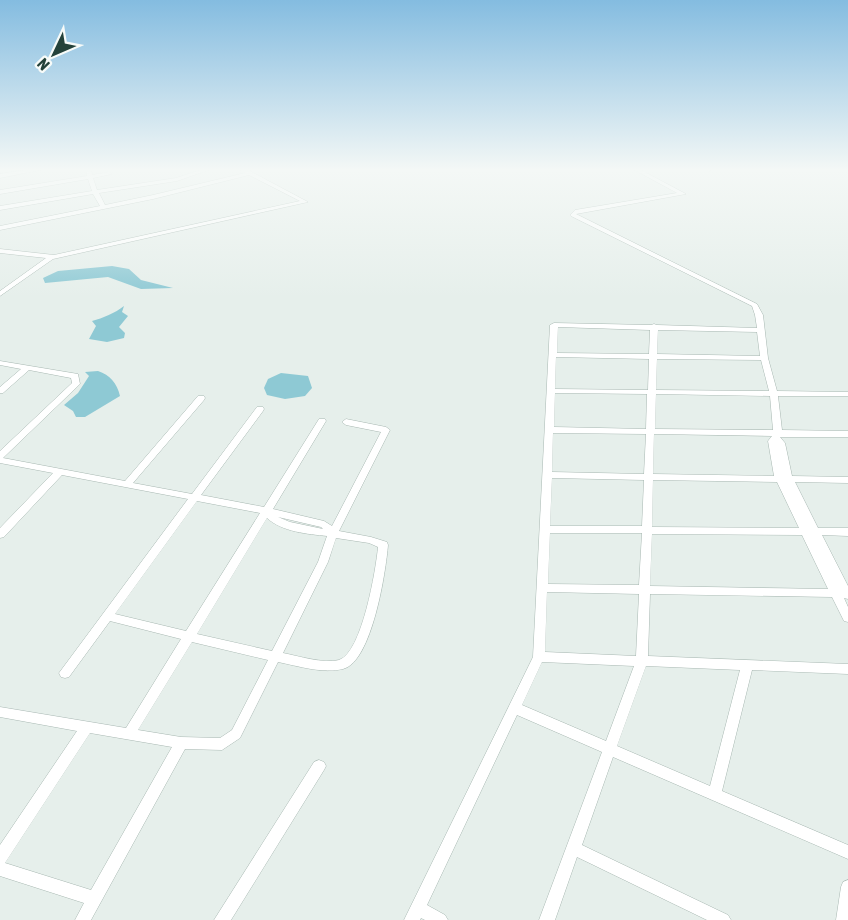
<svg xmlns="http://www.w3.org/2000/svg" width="848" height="920" viewBox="0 0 848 920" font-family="'Asap Condensed',sans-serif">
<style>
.water{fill:#8ec9d4}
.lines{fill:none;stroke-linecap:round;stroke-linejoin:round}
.minor-casing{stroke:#a8b8b2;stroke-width:1}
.minor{fill:#fff;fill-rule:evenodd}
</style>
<rect width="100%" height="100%" fill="#e6efeb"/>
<g class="water">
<path d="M112,266L129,269L141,280L173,288L141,289L108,277L45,283L43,278L58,271Z"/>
<path d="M124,306L122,312L128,316L119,327L125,333L124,338L107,342L89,339L96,326L92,321C103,318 115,313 124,306Z"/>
<path d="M98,371C110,375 117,383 120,396L85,417H76L73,411L64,405L78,393L89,376L85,372Z"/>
<path d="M281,373L308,376L312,388L305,396L285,399L267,395L264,388L268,379Z"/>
</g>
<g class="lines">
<defs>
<g id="minor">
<path d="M32,169H45L0,178V174Z"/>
<path d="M86,169H91L92,175L109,172L112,174L93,178L97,190L176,178L203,169H211L177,181L99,193L105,205L153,195L245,173L239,169H246L308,202L53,259L0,296V291L46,258L0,253V249L54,255L300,201L249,175L153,199L0,230V226L100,206L93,194L0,210V206L92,191L88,179L0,194V190L87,176Z"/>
<path d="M633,169H639L686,194L576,214L757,304L763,315L768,358L777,391L848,392V396H778L782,430L848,431V437H780L785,443L792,476L848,477V483L795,482L818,528H848V536L822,535L848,586V599L844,598L848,607V622L844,621L832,597L650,594L648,656L848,664V674L752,670L722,791L848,845V859L613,757L582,845L728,915L731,920H707L577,857L555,920H539L602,752L517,715L427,905L445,915L448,920H425L421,918L420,920H404L533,657L550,325L554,323L651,325L654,324L657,325L757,328L755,315L752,306L571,216L570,215L575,210L677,193ZM558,327L650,330L649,354L557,353ZM658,330L757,332L760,356L657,354ZM556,357L649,359L648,390L555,389ZM657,359L761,360L769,391L656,390ZM555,393L647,394L646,429L554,427ZM656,394L770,396L773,430L655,429ZM553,433L646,434L644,474L552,472ZM654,434L772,436L768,441L774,476L653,474ZM552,478L644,480L642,526H550ZM653,480L777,482L799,528L652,527ZM550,533H642L639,585L548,584ZM652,534L802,535L828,589L650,586ZM547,592L639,594L636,656L545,652ZM542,662L634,666L606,741L522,705ZM646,666L740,670L710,786L617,746Z"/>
<path d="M705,169H710L711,170L708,172Z"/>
<path d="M0,361L78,374L80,384L3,458L125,481L198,396H204L205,398L204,400L133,483L192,494L257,407H263L264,409L263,411L201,495L264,507L319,419H325L326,421L273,509L324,521L332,526L381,432L346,425L342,422L346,419L386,427L390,430L339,531L371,537L387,542L388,545C386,571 372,662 343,669C323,674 298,666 278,662L240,738L222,750L185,749L91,920H75L84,903L0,876V845L77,731L0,717V707L126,728L181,639L110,621L69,677L65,678L61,677L59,673L188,499L62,475L4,537L0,538V528L53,473L0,463V451L72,383L71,378L29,370L3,393H0V387L21,369L0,365ZM197,501L260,513L186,631L115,614ZM278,517L321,527L323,529L290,522ZM267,518C282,532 308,534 327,536L318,562L272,651L197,634ZM336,538L369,543L378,547C376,569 362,653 339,660C324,664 298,656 283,653L328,562ZM192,642L268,660L232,730L220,738L181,737L138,730ZM90,733L172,747L91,890L5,863Z"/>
<path d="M319,760L324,762L326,766L324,770L231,920H214L314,762Z"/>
<path d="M848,880V920H836L841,887L843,882Z"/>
</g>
</defs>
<use href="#minor" class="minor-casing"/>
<use href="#minor" class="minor"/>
</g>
<linearGradient id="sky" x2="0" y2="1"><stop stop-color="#84bce0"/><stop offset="0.57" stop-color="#f4f8f6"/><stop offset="1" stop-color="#f4f8f6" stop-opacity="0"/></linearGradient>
<rect width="848" height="298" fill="url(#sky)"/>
<g transform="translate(54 54) rotate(226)" stroke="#f7fbf9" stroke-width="4.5" paint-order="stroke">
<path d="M0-4.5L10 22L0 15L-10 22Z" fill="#24423a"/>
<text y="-9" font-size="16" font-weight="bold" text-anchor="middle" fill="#24423a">N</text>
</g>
</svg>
